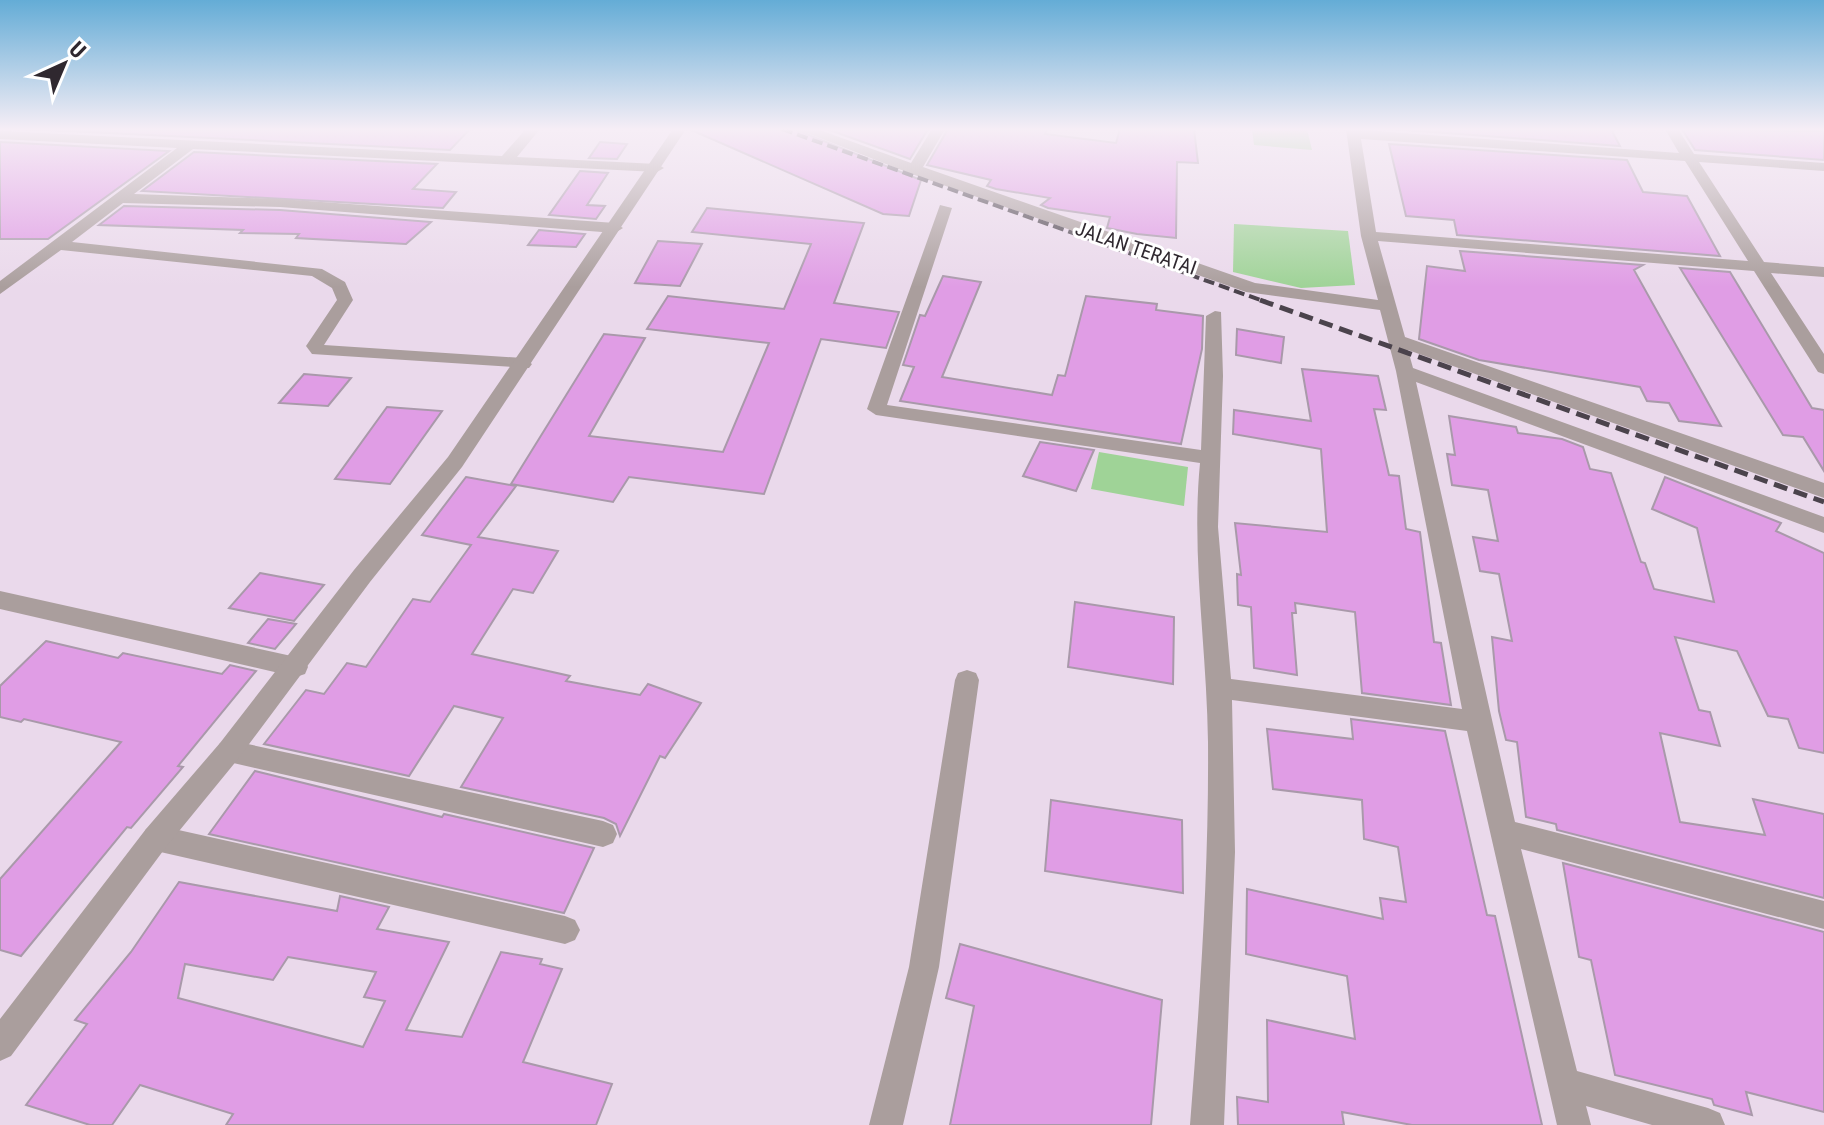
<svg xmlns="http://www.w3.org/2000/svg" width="1824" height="1125" viewBox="0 0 1824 1125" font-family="'Roboto Condensed',sans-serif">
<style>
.green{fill:#9fd397}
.building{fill:#e09de5;stroke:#a999aa;stroke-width:2;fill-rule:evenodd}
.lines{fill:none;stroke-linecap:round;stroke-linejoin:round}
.minor{fill:#aa9e9d;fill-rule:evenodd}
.tertiary{fill:#aa9e9d;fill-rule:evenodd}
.rail-far1{stroke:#4b434c;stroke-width:4;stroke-dasharray:11 5;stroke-linecap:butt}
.rail{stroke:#4b434c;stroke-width:5;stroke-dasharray:14 7;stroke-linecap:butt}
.labels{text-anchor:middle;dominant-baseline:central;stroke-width:6;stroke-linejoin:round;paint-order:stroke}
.far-street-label{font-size:20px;fill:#2f282f;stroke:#fff}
</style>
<rect width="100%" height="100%" fill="#ead9eb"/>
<g class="green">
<path d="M1252,129H1307L1312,150L1254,145Z"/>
<path d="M1234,224L1348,231L1355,285L1301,288L1233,272Z"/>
<path d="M1099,452L1188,467L1184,506L1091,489Z"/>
</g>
<g class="building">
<path d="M28,129H470L450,150Z"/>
<path d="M689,129H794L921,180L909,216L883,214Z"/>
<path d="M827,129H928L910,159Z"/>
<path d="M948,129H1047L1045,134L1116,143L1120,129H1194L1198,163L1177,162L1176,238L1137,234L1107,228L1110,217L1048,208L1041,205L1050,198L996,189L987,186L991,180L927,165Z"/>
<path d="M1393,129H1611L1620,146Z"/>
<path d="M1682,129L1824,131V160L1695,150Z"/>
<path d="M0,142L169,151L48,239H0Z"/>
<path d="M600,142L627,144L617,159L589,158Z"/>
<path d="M1389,144L1627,160L1643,192L1687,196L1720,256L1457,235L1454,220L1406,216Z"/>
<path d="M194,152L437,164L413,189L456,192L443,208L142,191Z"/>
<path d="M580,171L608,173L587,205L605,206L596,219L549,215Z"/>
<path d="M124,206L280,210L431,222L406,244L296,238L299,234L240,233L243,230L99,225Z"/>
<path d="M707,208L864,223L834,303L899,312L886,348L821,339L764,494L629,477L613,502L511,484L604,334L645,338L589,436L723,452L769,343L647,329L668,296L784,309L811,244L692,232Z"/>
<path d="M539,230L585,234L576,247L528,245Z"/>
<path d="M658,241L702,244L680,286L635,283Z"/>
<path d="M1460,251L1643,265L1634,270L1721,426L1679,421L1669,403L1647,401L1640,387L1479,360L1419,339L1427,266L1465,271Z"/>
<path d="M1680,268L1730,272L1812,408L1824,410V471L1803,437L1783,435Z"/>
<path d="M943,276L981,282L942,377L1052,395L1058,375L1065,376L1086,296L1157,304L1156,310L1203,316L1202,349L1181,444L900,401L914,367L903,365L920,315L925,316Z"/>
<path d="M1237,329L1284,337L1281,363L1236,355Z"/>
<path d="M1302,369L1378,376L1386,410L1374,409L1389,475L1399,476L1406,529L1420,532L1434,642L1441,643L1451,705L1362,693L1355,612L1295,603L1296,613H1292L1297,675L1254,668L1251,607L1238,605L1237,574L1241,575L1235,523L1327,532L1321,449L1233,434L1234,410L1311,421Z"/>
<path d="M304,374L351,378L328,406L279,403Z"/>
<path d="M387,407L442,411L390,484L335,479Z"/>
<path d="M1449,416L1516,427L1518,433L1562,439L1583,447L1590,469L1611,473L1641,562L1645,563L1654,589L1714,602L1697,528L1652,509L1665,477L1781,523L1776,531L1824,553V753L1799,748L1788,719L1768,716L1737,651L1675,637L1699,710L1710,712L1720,746L1660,733L1680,822L1765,835L1753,799L1824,814V898L1557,830L1556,824L1526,817L1517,742L1506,740L1499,711L1492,637L1512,641L1499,574L1480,571L1473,537L1498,541L1488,490L1452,485L1447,454L1455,455Z"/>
<path d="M1040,442L1094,450L1076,491L1023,476Z"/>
<path d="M466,477L516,486L478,537L558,551L533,593L513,589L472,654L570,676L566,681L640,695L648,684L701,703L665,758L660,756L620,836L616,824L604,818L461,787L503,718L454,706L409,776L264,744L306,690L324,694L347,663L366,667L413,599L430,602L471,545L422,535Z"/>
<path d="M260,573L324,585L294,621L229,608Z"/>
<path d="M1075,602L1174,617L1173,684L1068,667Z"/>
<path d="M268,619L296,624L275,649L248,643Z"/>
<path d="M46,641L118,658L123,653L222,674L230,665L256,671L178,766L183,767L131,828L127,827L21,956L0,950V879L121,742L24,719L21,722L0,717V686Z"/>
<path d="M1351,719L1445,731L1487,915L1495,916L1542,1125H1412L1342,1112L1344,1125H1238L1237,1097L1268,1102L1267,1020L1355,1039L1347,976L1246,954L1247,889L1383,919L1380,898L1406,902L1398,847L1364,839L1362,800L1273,789L1267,729L1353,739Z"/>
<path d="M255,771L442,817L444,814L594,848L564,913L209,834Z"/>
<path d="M1051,800L1182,820L1183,893L1045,871Z"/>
<path d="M1563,863L1824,932V1112L1746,1092L1752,1115L1714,1105L1712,1099L1615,1075L1591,960L1579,957Z"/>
<path d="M179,882L337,911L340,896L389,907L377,929L449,942L406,1030L462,1037L501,952L542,959L540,964L562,969L523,1062L612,1084L596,1125H226L233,1114L140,1085L112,1125H90L26,1105L87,1024L75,1020L131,952ZM288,957L376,972L364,997L385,1001L363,1047L178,998L185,964L273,980Z"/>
<path d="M960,944L1162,1000L1151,1125H950L974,1006L946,998Z"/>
</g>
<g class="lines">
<g class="minor">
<path d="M526,129H540L517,157L657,164L664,168L657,172L193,149L134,194L280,199L615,223L623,228L615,233L280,207L123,203L72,242L322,269L345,282L353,300L324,345L523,358L532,364L529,368L312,354L306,346L337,300L332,288L312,276L61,250L0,294V281L177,148L0,139V131L502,156Z"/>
<path d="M797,129H817L911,163L932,129H945L923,167L1255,283L1378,300L1361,236L1346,129L1679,153L1665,129H1678L1694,154L1824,163V171L1699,162L1764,262L1824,267V277L1771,273L1824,354V374L1818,372L1754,271L1378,241L1405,337L1824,483V498L1408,350L1413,368L1824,517V533L1416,382L1515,822L1824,901V929L1521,849L1577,1071L1708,1108L1720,1113L1725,1125H1652L1586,1106L1591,1125H1557L1467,731L1232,700L1235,852L1224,1125H1190C1200,998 1209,870 1208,742C1207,649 1191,556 1200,463L876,415L867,409L940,205L952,208L887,405L1201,450L1206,316L1215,311L1221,312L1223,376L1218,527L1231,679L1462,709L1396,371L1380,310L1246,292L909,173ZM1361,139L1685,161L1748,261L1376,232Z"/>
<path d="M0,591L296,657L305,660L308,667L305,674L296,677L0,609Z"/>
<path d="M967,670L976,673L979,680L939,967L903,1125H869L909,967L955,680L958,673Z"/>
<path d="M229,740L603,821L613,825L617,834L613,843L603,847L229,762L220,759L216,751L220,743Z"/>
<path d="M156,825L565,916L575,920L580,930L575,940L565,944L156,851L146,847L142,838L146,829Z"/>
</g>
<path class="tertiary" d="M673,129H686L462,467L370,582L238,759L166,847L11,1056L0,1061V1019L146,829L220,743L354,570L448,457Z"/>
<path class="rail-far1" d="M782,129L1266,302"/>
<path class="rail" d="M1260,300L1824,502"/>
</g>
<linearGradient id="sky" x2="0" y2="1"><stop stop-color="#64acd6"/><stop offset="0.45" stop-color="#f6eef6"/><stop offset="1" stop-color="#f6eef6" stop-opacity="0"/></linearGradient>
<rect width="1824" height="287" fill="url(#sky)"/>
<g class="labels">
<g class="far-street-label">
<text transform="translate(1136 248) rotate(19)">JALAN TERATAI</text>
</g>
</g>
<g transform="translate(64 64) rotate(44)" stroke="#ffffff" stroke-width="6" paint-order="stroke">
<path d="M0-6L14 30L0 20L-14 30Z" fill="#2f282f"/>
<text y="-12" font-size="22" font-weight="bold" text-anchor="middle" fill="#2f282f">U</text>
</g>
</svg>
